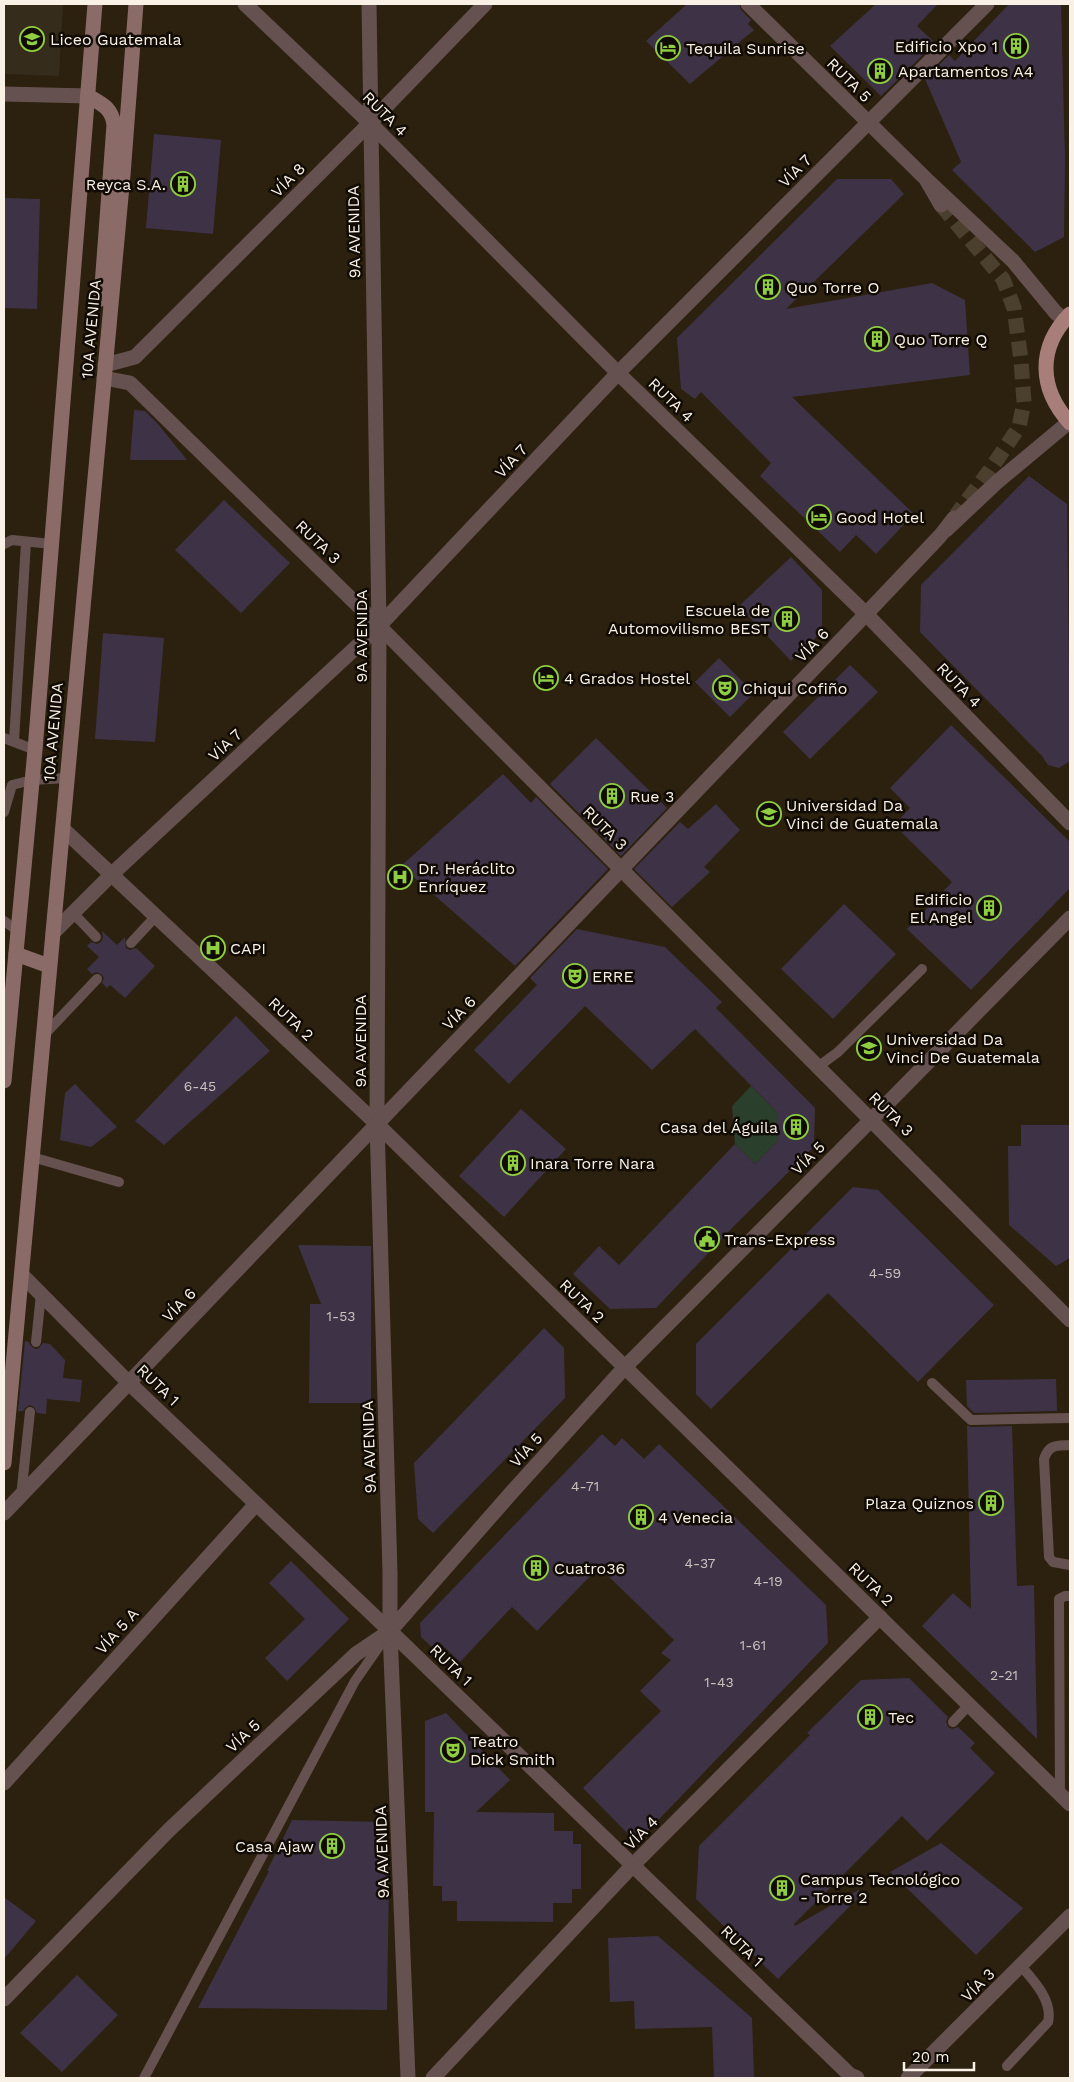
<svg xmlns="http://www.w3.org/2000/svg" width="1074" height="2082" viewBox="0 0 1074 2082" font-family="'Work Sans',sans-serif">
<style>
.education{fill:#362c1c}
.green{fill:#2a3f2c}
.building{fill:#3e3346}
.lines{fill:none;stroke-linecap:round;stroke-linejoin:round}
.minor-tunnel{stroke:#4b3f2e;stroke-width:15;stroke-dasharray:15 8;stroke-linecap:butt}
.service{stroke:#65514f;stroke-width:10}
.pedestrian{stroke:#65514f;stroke-width:15}
.minor{stroke:#65514f;stroke-width:15}
.secondary{stroke:#8b6b68;stroke-width:15}
.primary{stroke:#a87e7b;stroke-width:15}
.labels{text-anchor:middle;dominant-baseline:central;stroke-width:5;stroke-linejoin:round;paint-order:stroke}
.number-label{font-size:14px;fill:#cbc2be}
.poi-label{font-size:16px;fill:#faf1e6;stroke:#100b04;text-anchor:start}
.street-label{font-size:16px;fill:#faf1e6;stroke:#100b04}
</style>
<rect width="100%" height="100%" fill="#2c200e"/>
<path class="education" d="M4,4H63L59,76L4,74Z"/>
<path class="green" d="M751,1086L777,1112V1142L755,1164L735,1144L732,1106Z"/>
<g class="building">
<path d="M687,4H739L741,10L751,20L748,24L754,30L690,84L646,41Z"/>
<path d="M876,4H938L917,26L935,43L881,96L830,46Z"/>
<path d="M1009,4H1061L1065,159L1064,237L1035,252L952,170L961,162L925,79L949,55L955,61Z"/>
<path d="M154,134L221,140L213,234L146,228Z"/>
<path d="M837,179H891L904,194L786,309L932,283L965,300L970,375L792,397L914,514L876,554L856,535L840,552L760,476L771,463L701,392L695,399L681,389L677,338Z"/>
<path d="M4,198L40,199L37,309L4,308Z"/>
<path d="M134,410L145,411L158,424L187,460H130Z"/>
<path d="M1029,476L1067,504L1070,761L1059,768L1048,765L1042,756L920,632L921,585Z"/>
<path d="M224,500L290,563L241,613L175,550Z"/>
<path d="M791,557L822,590V632L791,661L739,606Z"/>
<path d="M103,633L164,638L155,742L95,739Z"/>
<path d="M719,658L754,693L730,717L695,682Z"/>
<path d="M850,665L878,692L810,759L783,732Z"/>
<path d="M951,725L1070,842V888L971,990L907,929L952,882L894,825L910,808L890,788Z"/>
<path d="M596,738L667,808L621,856L550,784Z"/>
<path d="M503,774L531,803L536,797L608,869L515,966L401,866Z"/>
<path d="M716,804L740,830L704,867L710,872L672,907L634,869L680,822L688,829Z"/>
<path d="M844,904L896,954L833,1019L781,969Z"/>
<path d="M577,929L665,947L722,1002L716,1008L815,1108L814,1147L735,1225L656,1308L610,1309L573,1274L599,1246L619,1265L735,1144L755,1164L777,1142V1112L695,1029L652,1070L585,1006L509,1084L474,1050L537,985L530,978Z"/>
<path d="M102,931L117,945L125,937L126,948L130,950L136,948L155,966L125,998L110,985L107,988L102,983L104,978L101,974L96,972L92,974L87,969L99,957L87,946L91,942L97,944L101,942L103,938Z"/>
<path d="M236,1016L270,1051L164,1145L135,1121Z"/>
<path d="M75,1084L117,1127L91,1147L60,1140L65,1093Z"/>
<path d="M521,1109L566,1149L504,1217L459,1176Z"/>
<path d="M1021,1125H1070V1258L1056,1266L1009,1225L1008,1146H1021Z"/>
<path d="M853,1187L878,1190L994,1305L918,1382L828,1293L711,1409L696,1394V1344Z"/>
<path d="M298,1245L371,1246V1403H309L310,1304H321Z"/>
<path d="M544,1328L564,1348L565,1398L433,1533L418,1519L414,1463Z"/>
<path d="M25,1341L29,1342L30,1345L35,1349L39,1348L43,1343L50,1344L65,1360L63,1378L82,1380L80,1402L47,1399L46,1414L37,1413L34,1407L30,1405L25,1408L23,1411H18Z"/>
<path d="M1056,1379L1057,1411L974,1413L967,1406L966,1380Z"/>
<path d="M967,1425L971,1427L1012,1426L1017,1586L1034,1585L1037,1739L922,1626L953,1593L971,1609Z"/>
<path d="M602,1434L615,1446L622,1438L644,1459L659,1444L826,1605L828,1643L642,1837H631L583,1788L661,1711L640,1691L671,1660L661,1653L674,1640L599,1567L537,1631L512,1607L460,1662L440,1643L434,1649L421,1637L420,1623Z"/>
<path d="M291,1561L349,1619L287,1681L265,1658L305,1619L269,1583Z"/>
<path d="M909,1678L948,1717L946,1721L948,1727L952,1729L958,1727L975,1743L970,1748L995,1773L927,1841L902,1816L794,1924L795,1926L858,1890L862,1894L778,1979L696,1899L699,1846L810,1735L807,1733L861,1680Z"/>
<path d="M446,1713L510,1780L476,1812L554,1813V1831H573V1844H581V1889H572V1903H553V1922L457,1921V1901H442V1886H433L434,1812H425V1721Z"/>
<path d="M292,1820L384,1822V1875H389L387,2010L198,2008L269,1871H267Z"/>
<path d="M941,1843L1023,1908L976,1955L890,1872Z"/>
<path d="M4,1897L36,1921L4,1959Z"/>
<path d="M658,1936L752,2018L754,2078H714L712,2027L635,2029L634,2001L610,2002L608,1938Z"/>
<path d="M77,1975L118,2015L62,2072L20,2033Z"/>
</g>
<g class="lines">
<path class="minor-tunnel" d="M941,205L1003,279L1014,308L1021,360L1024,402L1019,427L990,470L956,515"/>
<g class="service">
<path d="M4,544L12,540L52,544"/>
<path d="M4,738L35,750"/>
<path d="M14,741L26,542"/>
<path d="M4,812L12,785L32,780L67,778"/>
<path d="M73,913L96,937"/>
<path d="M4,921L18,931"/>
<path d="M131,943L156,916"/>
<path d="M44,1035L97,979"/>
<path d="M819,1066L838,1052L922,969"/>
<path d="M32,1157L119,1182"/>
<path d="M36,1342L41,1294"/>
<path d="M932,1383L971,1420L1070,1418"/>
<path d="M1070,1445C1056,1446 1049,1444 1044,1459L1049,1557L1053,1562L1070,1565"/>
<path d="M21,1496L30,1412"/>
<path d="M953,1722L969,1705"/>
<path d="M1060,1794L1059,1599L1065,1596H1070"/>
<path d="M1007,2066L1048,2022C1053,2001 1034,1981 1021,1966"/>
<path d="M144,2078L355,1681L385,1638"/>
</g>
<g class="pedestrian">
<path d="M929,182L1013,261L1056,313L1065,320"/>
<path d="M946,530L997,482L1069,422"/>
<path d="M390,1631L512,1492L625,1367L872,1119"/>
<path d="M633,1865L880,1617"/>
</g>
<g class="minor">
<path d="M245,4L370,123L618,373L866,614L1070,823"/>
<path d="M369,4L379,626L377,1124L390,1572V1631L408,2078"/>
<path d="M748,4L926,179L941,205"/>
<path d="M4,94L88,96"/>
<path d="M105,365L135,357L370,123L485,4"/>
<path d="M104,378L130,383L379,626L1070,1320"/>
<path d="M63,829L377,1124L1070,1804"/>
<path d="M53,933L112,874L379,626L618,373L987,4"/>
<path d="M872,1119L1070,918"/>
<path d="M22,1275L129,1383L390,1631L850,2075L857,2078"/>
<path d="M4,1513L866,614L940,536L954,518"/>
<path d="M4,1783L256,1504"/>
<path d="M4,1999L169,1830L356,1654L390,1631"/>
<path d="M433,2078L633,1865"/>
<path d="M908,2078L1070,1916"/>
</g>
<g class="secondary">
<path d="M88,96C102,104 112,108 114,125L101,299"/>
<path d="M16,954L49,966"/>
<path d="M4,1081L35,750L95,4"/>
<path d="M4,1463L123,175L136,4"/>
</g>
<path class="primary" d="M1070,314C1037,348 1039,389 1070,423"/>
</g>
<defs>
<symbol id="school-ring" viewBox="-11 -11 22 22"><circle r="9.5" fill="#100b04" stroke="#8fcd41" stroke-width="1.5"/><path d="M0-5L7-2L0 1L-7-2ZM-4 1L0 2.5L4 1V4Q0 6-4 4Z" fill="#8fcd41"/></symbol>
<symbol id="building-ring" viewBox="-11 -11 22 22"><circle r="9.5" fill="#100b04" stroke="#8fcd41" stroke-width="1.5"/><path d="M-4-6H4V6H1V3H-1V6H-4ZM-2.5-4.3h1.7v1.8h-1.7ZM.8-4.3h1.7v1.8H.8ZM-2.5-1h1.7V.8h-1.7ZM.8-1h1.7V.8H.8Z" fill="#8fcd41"/></symbol>
<symbol id="hotel-ring" viewBox="-11 -11 22 22"><circle r="9.5" fill="#100b04" stroke="#8fcd41" stroke-width="1.5"/><path d="M-6-4.5h1.5V1H6V5H4.5V3h-9V5H-6ZM-4 0a1.8 1.8 0 1 1 3.6 0ZM.5 0V-2.5h3Q6-2.5 6 0Z" fill="#8fcd41"/></symbol>
<symbol id="theatre-ring" viewBox="-11 -11 22 22"><circle r="9.5" fill="#100b04" stroke="#8fcd41" stroke-width="1.5"/><path d="M-5-5.5Q0-4 5-5.5V0Q5 5 0 6Q-5 5-5 0ZM-3.3-2.5H-1v1.5H-3.3ZM1-2.5H3.3v1.5H1ZM-2.8 1Q0 5.5 2.8 1Z" fill="#8fcd41"/></symbol>
<symbol id="university-ring" viewBox="-11 -11 22 22"><circle r="9.5" fill="#100b04" stroke="#8fcd41" stroke-width="1.5"/><path d="M0-5L7-2L0 1L-7-2ZM-4 1L0 2.5L4 1V4Q0 6-4 4Z" fill="#8fcd41"/></symbol>
<symbol id="hospital-ring" viewBox="-11 -11 22 22"><circle r="9.5" fill="#100b04" stroke="#8fcd41" stroke-width="1.5"/><path d="M-5-5h3v3.5h4V-5h3V5h-3V1.5h-4V5h-3Z" fill="#8fcd41"/></symbol>
<symbol id="civic-ring" viewBox="-11 -11 22 22"><circle r="9.5" fill="#100b04" stroke="#8fcd41" stroke-width="1.5"/><path d="M-.6-6.5H3V-4.5H.6V-3L4-1V1h2V6H-6V1h2V-1L-.6-3ZM-1.2 2.5V6h2.4V2.5Z" fill="#8fcd41"/></symbol>
</defs>
<g fill-rule="evenodd">
<use href="#school-ring" x="18" y="25" width="28" height="28"/>
<use href="#building-ring" x="1002" y="32" width="28" height="28"/>
<use href="#hotel-ring" x="654" y="34" width="28" height="28"/>
<use href="#building-ring" x="866" y="57" width="28" height="28"/>
<use href="#building-ring" x="169" y="170" width="28" height="28"/>
<use href="#building-ring" x="754" y="273" width="28" height="28"/>
<use href="#building-ring" x="863" y="325" width="28" height="28"/>
<use href="#hotel-ring" x="805" y="503" width="28" height="28"/>
<use href="#building-ring" x="773" y="605" width="28" height="28"/>
<use href="#hotel-ring" x="532" y="664" width="28" height="28"/>
<use href="#theatre-ring" x="711" y="674" width="28" height="28"/>
<use href="#building-ring" x="598" y="782" width="28" height="28"/>
<use href="#university-ring" x="755" y="800" width="28" height="28"/>
<use href="#hospital-ring" x="386" y="863" width="28" height="28"/>
<use href="#building-ring" x="975" y="894" width="28" height="28"/>
<use href="#hospital-ring" x="199" y="934" width="28" height="28"/>
<use href="#theatre-ring" x="561" y="962" width="28" height="28"/>
<use href="#university-ring" x="855" y="1034" width="28" height="28"/>
<use href="#building-ring" x="782" y="1113" width="28" height="28"/>
<use href="#building-ring" x="499" y="1149" width="28" height="28"/>
<use href="#civic-ring" x="693" y="1225" width="28" height="28"/>
<use href="#building-ring" x="977" y="1489" width="28" height="28"/>
<use href="#building-ring" x="627" y="1503" width="28" height="28"/>
<use href="#building-ring" x="522" y="1554" width="28" height="28"/>
<use href="#building-ring" x="856" y="1703" width="28" height="28"/>
<use href="#theatre-ring" x="439" y="1736" width="28" height="28"/>
<use href="#building-ring" x="318" y="1832" width="28" height="28"/>
<use href="#building-ring" x="768" y="1874" width="28" height="28"/>
</g>
<g class="labels">
<g class="number-label">
<text x="200" y="1086">6-45</text>
<text x="885" y="1273">4-59</text>
<text x="341" y="1316">1-53</text>
<text x="585" y="1486">4-71</text>
<text x="700" y="1563">4-37</text>
<text x="768" y="1581">4-19</text>
<text x="753" y="1645">1-61</text>
<text x="1004" y="1675">2-21</text>
<text x="719" y="1682">1-43</text>
</g>
<g class="poi-label">
<text x="50" y="39">Liceo Guatemala</text>
<text x="998" y="46" text-anchor="end">Edificio Xpo 1</text>
<text x="686" y="48">Tequila Sunrise</text>
<text x="898" y="71">Apartamentos A4</text>
<text x="166" y="184" text-anchor="end">Reyca S.A.</text>
<text x="786" y="287">Quo Torre O</text>
<text x="894" y="339">Quo Torre Q</text>
<text x="836" y="517">Good Hotel</text>
<text x="770" y="610" text-anchor="end">Escuela de<tspan x="770" dy="18">Automovilismo BEST</tspan></text>
<text x="564" y="678">4 Grados Hostel</text>
<text x="742" y="688">Chiqui Cofiño</text>
<text x="630" y="796">Rue 3</text>
<text x="786" y="805">Universidad Da<tspan x="786" dy="18">Vinci de Guatemala</tspan></text>
<text x="418" y="868">Dr. Heráclito<tspan x="418" dy="18">Enríquez</tspan></text>
<text x="972" y="899" text-anchor="end">Edificio<tspan x="972" dy="18">El Angel</tspan></text>
<text x="230" y="948">CAPI</text>
<text x="592" y="976">ERRE</text>
<text x="886" y="1039">Universidad Da<tspan x="886" dy="18">Vinci De Guatemala</tspan></text>
<text x="778" y="1127" text-anchor="end">Casa del Águila</text>
<text x="530" y="1163">Inara Torre Nara</text>
<text x="724" y="1239">Trans-Express</text>
<text x="974" y="1503" text-anchor="end">Plaza Quiznos</text>
<text x="658" y="1517">4 Venecia</text>
<text x="554" y="1568">Cuatro36</text>
<text x="888" y="1717">Tec</text>
<text x="470" y="1741">Teatro<tspan x="470" dy="18">Dick Smith</tspan></text>
<text x="314" y="1846" text-anchor="end">Casa Ajaw</text>
<text x="800" y="1879">Campus Tecnológico<tspan x="800" dy="18">- Torre 2</tspan></text>
</g>
<g class="street-label">
<text transform="translate(849 80) rotate(45)">RUTA 5</text>
<text transform="translate(385 114) rotate(45)">RUTA 4</text>
<text transform="translate(795 171) rotate(-45)">VÍA 7</text>
<text transform="translate(288 180) rotate(-45)">VÍA 8</text>
<text transform="translate(354 232) rotate(-91)">9A AVENIDA</text>
<text transform="translate(91 329) rotate(-85)">10A AVENIDA</text>
<text transform="translate(671 400) rotate(44)">RUTA 4</text>
<text transform="translate(511 461) rotate(-47)">VÍA 7</text>
<text transform="translate(318 542) rotate(44)">RUTA 3</text>
<text transform="translate(361 636) rotate(-90)">9A AVENIDA</text>
<text transform="translate(812 645) rotate(-46)">VÍA 6</text>
<text transform="translate(959 685) rotate(46)">RUTA 4</text>
<text transform="translate(53 732) rotate(-85)">10A AVENIDA</text>
<text transform="translate(225 745) rotate(-43)">VÍA 7</text>
<text transform="translate(605 828) rotate(45)">RUTA 3</text>
<text transform="translate(459 1013) rotate(-46)">VÍA 6</text>
<text transform="translate(291 1019) rotate(43)">RUTA 2</text>
<text transform="translate(360 1041) rotate(-90)">9A AVENIDA</text>
<text transform="translate(891 1114) rotate(45)">RUTA 3</text>
<text transform="translate(808 1158) rotate(-45)">VÍA 5</text>
<text transform="translate(582 1301) rotate(44)">RUTA 2</text>
<text transform="translate(179 1305) rotate(-46)">VÍA 6</text>
<text transform="translate(158 1385) rotate(44)">RUTA 1</text>
<text transform="translate(369 1447) rotate(-92)">9A AVENIDA</text>
<text transform="translate(526 1450) rotate(-48)">VÍA 5</text>
<text transform="translate(871 1584) rotate(44)">RUTA 2</text>
<text transform="translate(117 1631) rotate(-48)">VÍA 5 A</text>
<text transform="translate(451 1665) rotate(44)">RUTA 1</text>
<text transform="translate(243 1736) rotate(-43)">VÍA 5</text>
<text transform="translate(641 1833) rotate(-45)">VÍA 4</text>
<text transform="translate(382 1852) rotate(-92)">9A AVENIDA</text>
<text transform="translate(742 1946) rotate(44)">RUTA 1</text>
<text transform="translate(978 1985) rotate(-45)">VÍA 3</text>
</g>
</g>
<rect width="1074" height="2082" fill="none" stroke="#faf1e6" stroke-width="10"/>
<path d="M904 2062v8h70v-8" fill="none" stroke="#faf1e6" stroke-width="2.5"/>
<text x="912" y="2062" font-size="15" fill="#faf1e6" stroke="#100b04" stroke-width="4" paint-order="stroke">20 m</text>
</svg>
